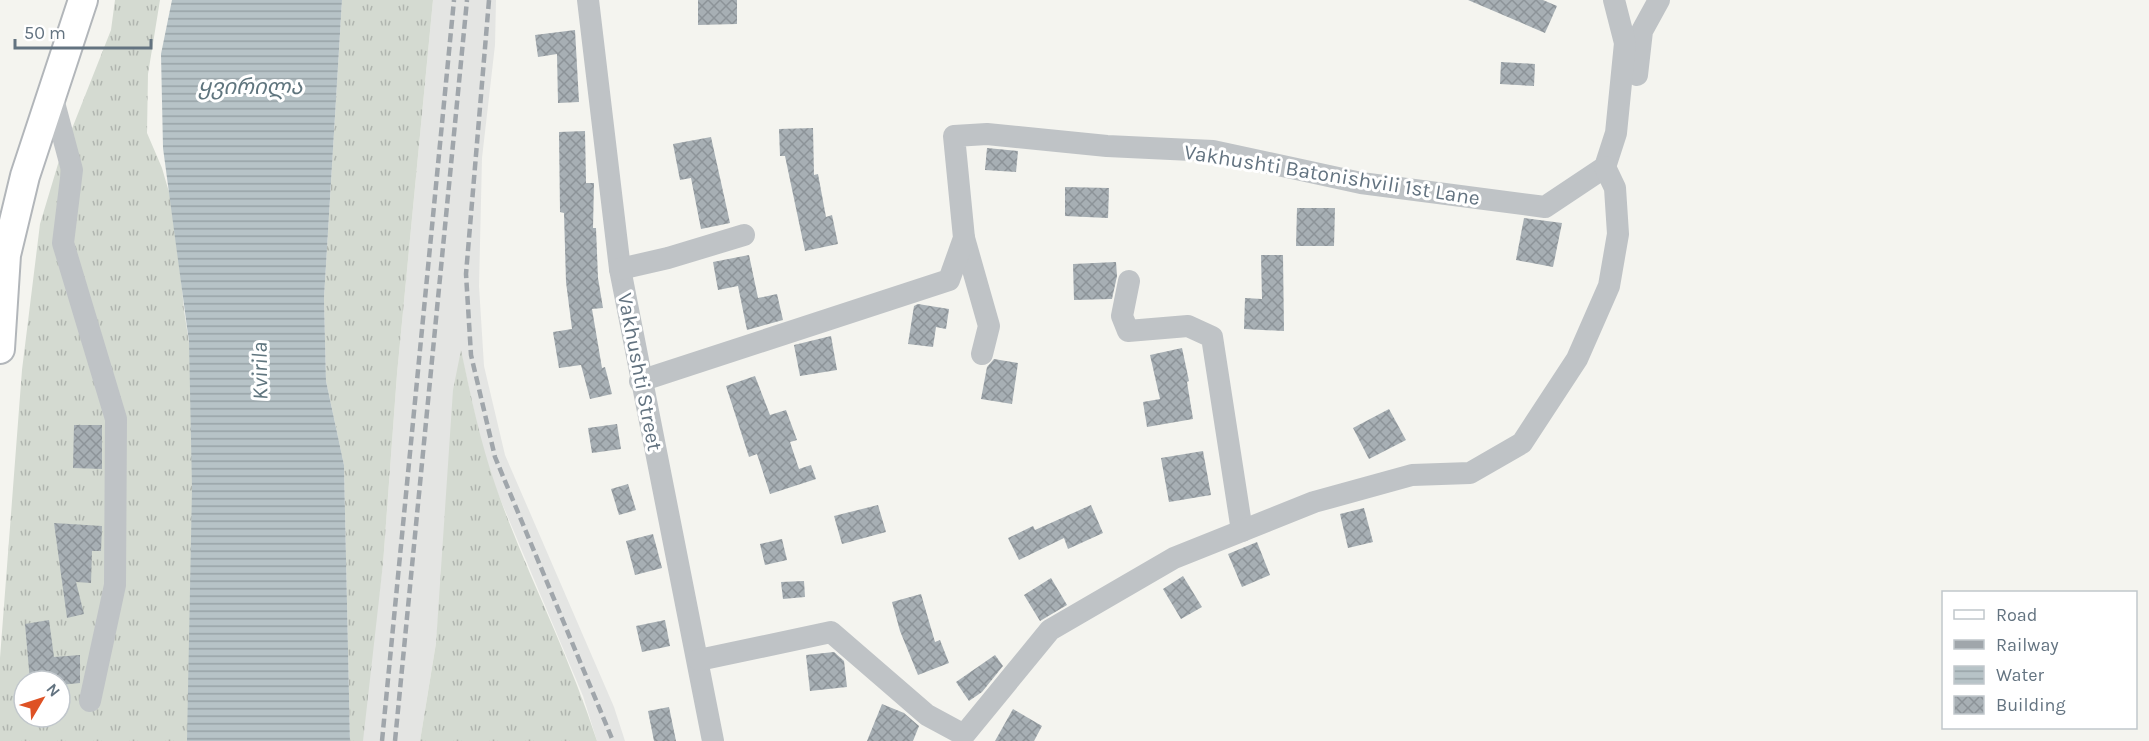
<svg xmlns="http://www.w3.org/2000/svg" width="2149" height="741" viewBox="0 0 2149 741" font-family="Karla,'Noto Sans Georgian',sans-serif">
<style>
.built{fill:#e4e5e3}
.grass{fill:url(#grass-tufts);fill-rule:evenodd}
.water{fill:url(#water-rules)}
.building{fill:url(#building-cross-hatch)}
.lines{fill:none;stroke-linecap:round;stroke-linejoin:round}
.major-casing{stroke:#b2b6ba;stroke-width:32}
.minor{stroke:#bfc3c6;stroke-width:22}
.major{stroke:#fff;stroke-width:28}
.rail{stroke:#a0a6ab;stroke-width:4.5;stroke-dasharray:9 4.5;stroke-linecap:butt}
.labels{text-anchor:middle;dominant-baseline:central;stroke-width:6;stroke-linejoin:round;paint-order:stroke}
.street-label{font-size:21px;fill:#637380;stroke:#fff}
.water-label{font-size:22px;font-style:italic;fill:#5f757e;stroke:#fff}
</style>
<defs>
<pattern id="grass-tufts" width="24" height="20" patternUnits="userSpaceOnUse" patternTransform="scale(1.5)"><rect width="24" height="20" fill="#d4dad1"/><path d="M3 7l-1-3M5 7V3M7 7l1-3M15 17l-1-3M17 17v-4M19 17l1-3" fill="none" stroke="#b0b5af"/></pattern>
<pattern id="water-rules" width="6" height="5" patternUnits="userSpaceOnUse" patternTransform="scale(1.5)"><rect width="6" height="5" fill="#b7c3c7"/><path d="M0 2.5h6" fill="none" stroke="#98a3a7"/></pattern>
<pattern id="building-cross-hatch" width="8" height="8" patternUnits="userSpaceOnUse" patternTransform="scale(1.5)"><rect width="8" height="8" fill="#a7afb4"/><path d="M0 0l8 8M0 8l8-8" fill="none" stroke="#8c9398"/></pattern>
</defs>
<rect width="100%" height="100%" fill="#f4f4ef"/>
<path class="built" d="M433,0H496L495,45L482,158L479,286L484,366L505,455L614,707L625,741H597L583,696L496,489L482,447L461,352L436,643L420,741H360L383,564L397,374Z"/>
<g class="grass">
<path d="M115,0H160L148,74L147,133L162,168L175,213L184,310L211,490L237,741H0V658L22,370L40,224L58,164L111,30ZM24,681H60V717H24Z"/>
<path d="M342,0H433L397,374L383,564L363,741H350L344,465L326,381L324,298Z"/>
<path d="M461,350C471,396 480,442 496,487C526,573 569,654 597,741H420L436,643L453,390Z"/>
</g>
<path class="water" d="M172,0H342L324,298L326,381L344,465L350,741H187L192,488L189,342L163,148L161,54Z"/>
<g class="building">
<path d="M698,0H737V24L698,25Z"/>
<path d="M1468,0H1543L1557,6L1545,33Z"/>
<path d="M575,30L579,102L558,103L557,54L538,57L535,35Z"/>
<path d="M1501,62L1535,64L1534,86L1500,84Z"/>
<path d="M813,128L814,175L818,174L826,217L832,215L838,244L805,251L785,156H780L779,129Z"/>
<path d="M585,131L586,183H594L593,228H596L598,278L603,308L592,309L602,368L605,367L612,394L590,399L581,365L559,368L553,332L572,329L566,282L564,213L560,212L559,132Z"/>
<path d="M711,137L730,223L701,229L691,178L680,180L673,144Z"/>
<path d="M987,148L1018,151L1016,172L985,170Z"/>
<path d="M1065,187L1109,188L1108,218L1065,216Z"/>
<path d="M1297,208H1335L1334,246H1296Z"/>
<path d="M1524,218L1562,223L1553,267L1516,260Z"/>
<path d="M749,255L758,298L777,294L783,320L747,330L738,286L718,290L713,262Z"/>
<path d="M1261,255H1283L1284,331L1244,329L1245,298L1262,299Z"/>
<path d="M1116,262L1117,276L1112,299L1074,300L1073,264Z"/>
<path d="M918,304L949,309L946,329L936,327L933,347L908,344L914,306Z"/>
<path d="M831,336L837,370L800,376L794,345Z"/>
<path d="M1182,348L1189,381L1187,382L1193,419L1147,427L1143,402L1160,399L1150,355Z"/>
<path d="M994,359L1018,363L1012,404L981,399L987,367Z"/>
<path d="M755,376L770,415L786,410L797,440L790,442L799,469L811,465L816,479L770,494L757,454L749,457L726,386Z"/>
<path d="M1389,409L1406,440L1369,459L1353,428Z"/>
<path d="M617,424L621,449L592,453L588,428Z"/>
<path d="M74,425H102V469L73,468Z"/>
<path d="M1203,451L1211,495L1169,502L1161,458Z"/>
<path d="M628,484L636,510L619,515L611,489Z"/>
<path d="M878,505L886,532L842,544L834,516Z"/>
<path d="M1091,505L1103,533L1068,549L1064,538L1019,560L1008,538L1033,526L1035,530Z"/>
<path d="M1364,508L1373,542L1348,548L1340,514Z"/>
<path d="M54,523L102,526L101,551H92L91,583L76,582L84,614L67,618Z"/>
<path d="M653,534L662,568L635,575L626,541Z"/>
<path d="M782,539L787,560L765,565L760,544Z"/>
<path d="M1257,542L1270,575L1242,587L1228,554Z"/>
<path d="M1183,576L1202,607L1181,619L1163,589Z"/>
<path d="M1051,578L1067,605L1040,621L1024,595Z"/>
<path d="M804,581L805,597L783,599L781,582Z"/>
<path d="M921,594L935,642L940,640L949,663L918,675L900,631L892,602Z"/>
<path d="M49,620L54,657L80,655V683L60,685V681H30L25,624Z"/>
<path d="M665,620L670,646L642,652L636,626Z"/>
<path d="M834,652L844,661L847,687L810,691L806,655Z"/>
<path d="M995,655L1003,666L982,692L969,701L956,682Z"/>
<path d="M882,704L904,713L919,726L913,741H867Z"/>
<path d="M669,707L676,741H654L648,711Z"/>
<path d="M1013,709L1042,726L1034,741H995Z"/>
</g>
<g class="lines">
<defs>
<path id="major" d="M0,349L6,255L25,176L83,0"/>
</defs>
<use href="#major" class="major-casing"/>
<g class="minor">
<path d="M588,0L620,269L713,741"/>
<path d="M1637,75L1642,31L1659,0"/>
<path d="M52,95L72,170L63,243L116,419L115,585L90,701"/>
<path d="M964,238L989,326L982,354"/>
<path d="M620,269L668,258L744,235"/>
<path d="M1129,281L1122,316L1128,331L1188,326L1212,337L1242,531"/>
<path d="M640,381L949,280L964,238L954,136L987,134L1107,146L1213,151L1361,183L1545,207L1605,167L1616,133L1625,43L1614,0"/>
<path d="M699,660L831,632L927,715L964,735L1050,630L1174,558L1314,502L1412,475L1470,473L1522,443L1577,359L1609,286L1618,234L1615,188L1605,167"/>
</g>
<use href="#major" class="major"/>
<g class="rail">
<path d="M489,0L466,274L471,355L495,457L613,741"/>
<path d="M382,741L454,0"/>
<path d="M395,741L467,0"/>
</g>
</g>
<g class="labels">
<g class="street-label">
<text transform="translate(1332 175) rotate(9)">Vakhushti Batonishvili 1st Lane</text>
<text transform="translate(640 372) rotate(79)">Vakhushti Street</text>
</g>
<g class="water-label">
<text x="250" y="87">ყვირილა</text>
<text transform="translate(260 371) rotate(-91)">Kvirila</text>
</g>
</g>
<rect x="1942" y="591" width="195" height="138" fill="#ffffff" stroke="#c1c7cc" stroke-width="1.5"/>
<rect x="1954" y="610" width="30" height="9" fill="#ffffff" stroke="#c1c7cc" stroke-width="1.5"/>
<text x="1996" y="621" font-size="18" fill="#637380">Road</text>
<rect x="1954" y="640" width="30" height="9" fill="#a0a6ab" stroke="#c1c7cc" stroke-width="1.5"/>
<text x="1996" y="651" font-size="18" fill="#637380">Railway</text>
<rect x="1954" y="666" width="30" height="18" fill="url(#water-rules)" stroke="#c1c7cc" stroke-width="1.5"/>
<text x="1996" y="681" font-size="18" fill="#637380">Water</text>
<rect x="1954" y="696" width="30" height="18" fill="url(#building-cross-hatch)" stroke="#c1c7cc" stroke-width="1.5"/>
<text x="1996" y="711" font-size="18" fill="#637380">Building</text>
<g transform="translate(42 699) rotate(51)"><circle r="28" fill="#ffffff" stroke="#c1c7cc" stroke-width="1.5"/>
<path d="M0-4.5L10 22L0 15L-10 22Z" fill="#de5225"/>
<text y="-9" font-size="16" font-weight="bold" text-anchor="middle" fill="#637380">N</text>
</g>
<path d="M15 39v9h136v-9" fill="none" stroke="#637380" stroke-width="3"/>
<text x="24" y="39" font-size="18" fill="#637380" stroke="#ffffff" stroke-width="4.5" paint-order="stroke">50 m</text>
</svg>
